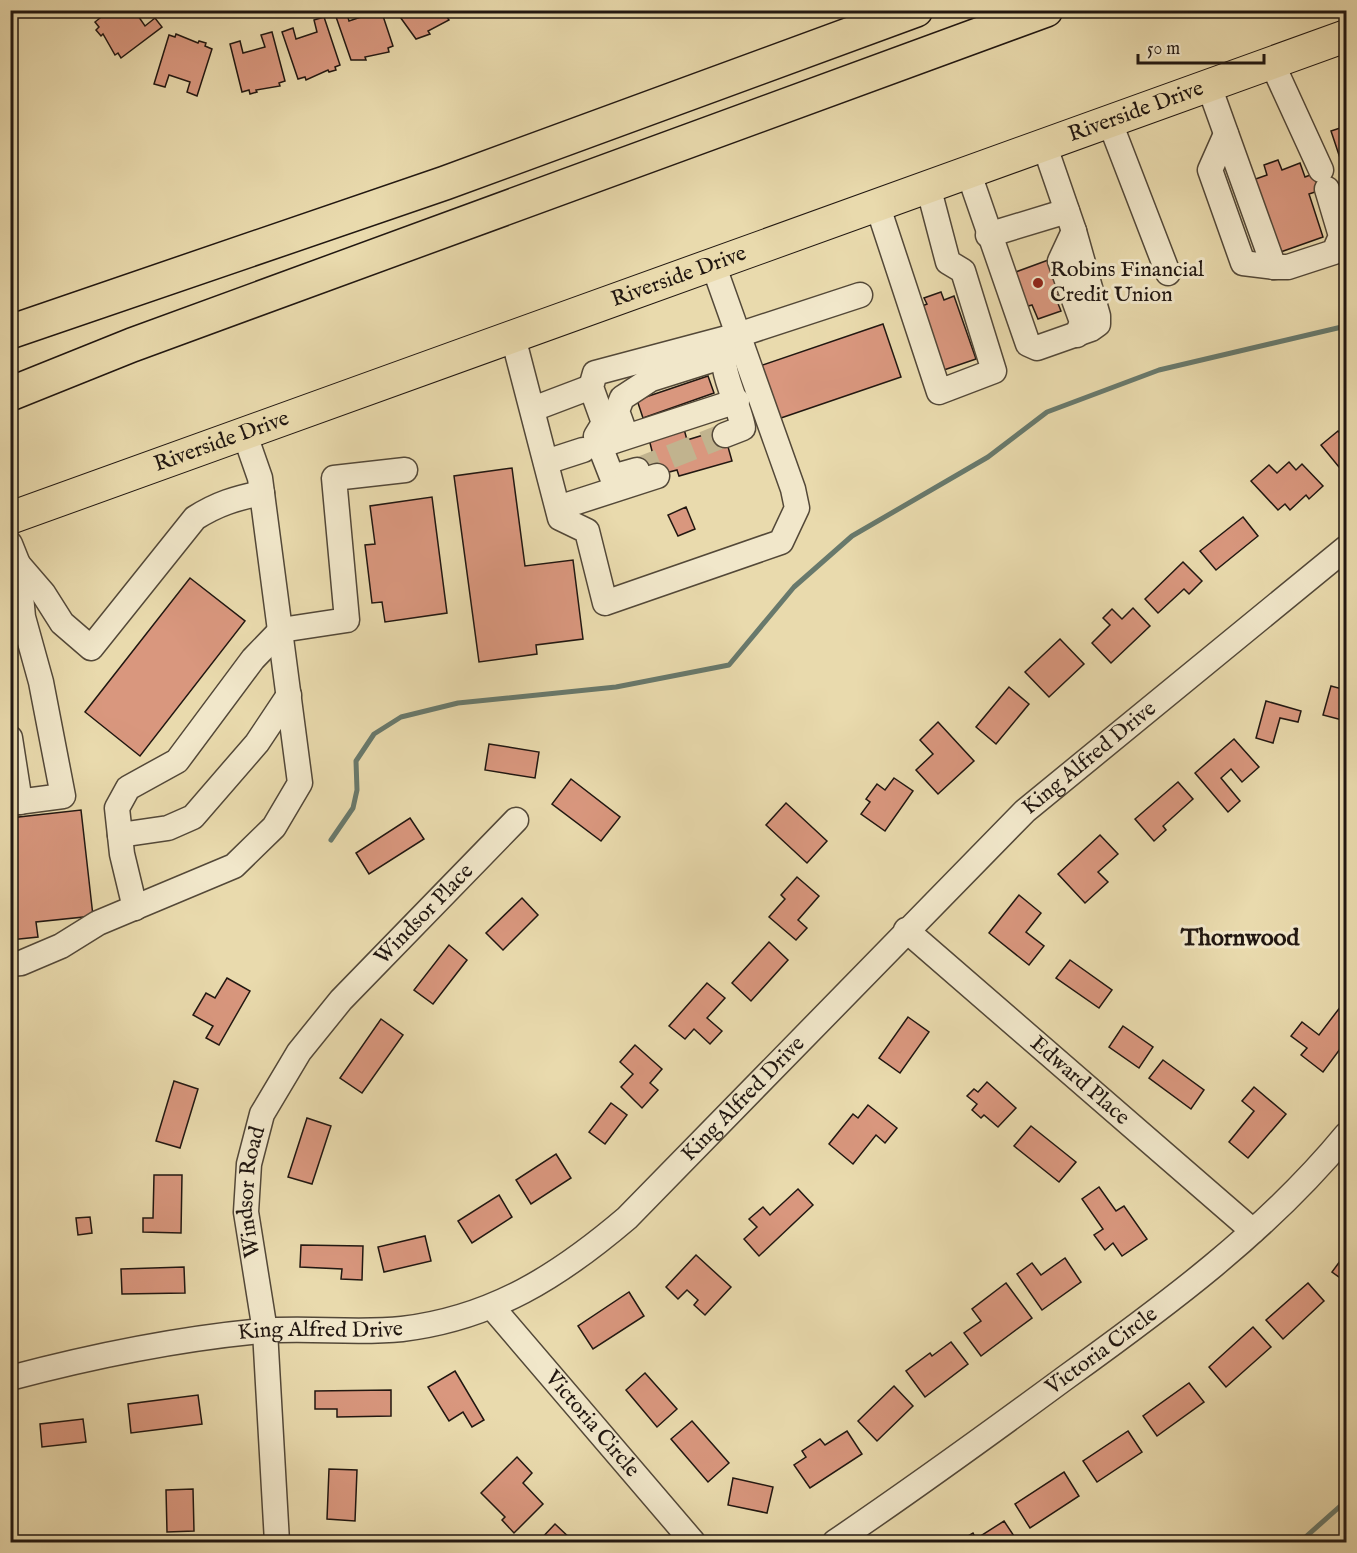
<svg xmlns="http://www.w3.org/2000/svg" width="1357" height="1553" viewBox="0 0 1357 1553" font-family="'IM FELL English',serif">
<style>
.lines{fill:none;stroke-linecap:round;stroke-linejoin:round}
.stream{stroke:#68796c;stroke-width:5}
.building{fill:#d9977e;stroke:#211711;stroke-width:1.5}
.minor-tunnel{stroke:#c1b38e;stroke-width:24;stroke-dasharray:24 12;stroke-linecap:butt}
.minor-casing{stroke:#534838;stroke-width:27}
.major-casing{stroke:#211711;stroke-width:34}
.highway-casing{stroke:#211711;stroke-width:36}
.minor{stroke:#f1e7ca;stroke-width:24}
.major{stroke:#e9daad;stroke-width:32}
.highway{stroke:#e9daad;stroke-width:33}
.poi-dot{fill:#8f2418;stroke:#f1e7ca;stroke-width:2}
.labels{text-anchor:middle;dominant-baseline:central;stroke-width:6;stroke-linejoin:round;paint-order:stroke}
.street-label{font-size:22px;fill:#211711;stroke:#f1e7ca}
.poi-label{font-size:22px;fill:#211711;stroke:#f1e7ca;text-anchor:start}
.neighbourhood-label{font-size:24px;font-weight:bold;fill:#211711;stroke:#f1e7ca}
</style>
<rect width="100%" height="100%" fill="#e9daad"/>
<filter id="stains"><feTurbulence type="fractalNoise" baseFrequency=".00333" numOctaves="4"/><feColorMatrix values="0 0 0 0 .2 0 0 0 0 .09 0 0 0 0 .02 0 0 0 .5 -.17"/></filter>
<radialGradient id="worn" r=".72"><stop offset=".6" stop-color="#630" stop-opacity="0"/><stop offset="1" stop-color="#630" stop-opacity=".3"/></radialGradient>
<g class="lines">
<g class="stream">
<path d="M331,840L353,808L357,790L356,761L374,734L401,717L458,703L616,687L729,665L794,587L852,536L988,457L1047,412L1159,370L1346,326"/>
<path d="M1300,1542L1346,1501"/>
</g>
</g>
<g class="building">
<path d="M110,10H134L145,26L155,18L162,27L121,58L118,53L115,55L103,34L101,36L96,30L99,27L95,22Z"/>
<path d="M346,10L349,21L370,14L369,10H381L393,46L388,48L389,52L365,57L366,60H351L335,14Z"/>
<path d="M395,10H450L452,13L447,17L449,20L428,31L430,34L416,39Z"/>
<path d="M324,17L340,65L335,67L336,70L329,72L328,70L306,80L305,77L298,79L282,32L293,28L296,39L317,32L314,20Z"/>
<path d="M272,32L285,81L279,83L280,86L256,90L257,92L250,94L249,90L242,92L230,44L240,41L243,53L265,47L261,35Z"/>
<path d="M176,34L198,43L199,41L206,43L205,46L212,49L197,96L187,92L190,82L169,75L165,87L154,84L169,35L175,37Z"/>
<path d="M1346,126V176L1331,131Z"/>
<path d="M1278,160L1282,170L1300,163L1305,177L1321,171L1327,188L1309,194L1323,237L1275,254L1250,181L1267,175L1264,165Z"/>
<path d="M1051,259L1063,293L1055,296L1061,311L1038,319L1032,305L1025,307L1013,273Z"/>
<path d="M941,292L944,300L954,296L976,359L938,372L917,308L927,304L924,298Z"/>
<path d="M883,324L901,377L778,419L760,366Z"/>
<path d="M708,376L714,393L643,418L637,400Z"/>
<path d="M684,429L687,440L723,429L732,461L679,476L677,470L658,475L649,439Z"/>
<path d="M1338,431L1344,438L1346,436V469L1343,472L1321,445Z"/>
<path d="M1289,462L1296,470L1302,464L1323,486L1309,499L1306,495L1290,510L1285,504L1278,510L1251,481L1269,465L1277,473Z"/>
<path d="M512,468L525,566L573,560L583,639L536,645L537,654L479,662L454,476Z"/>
<path d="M432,497L447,613L385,622L382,602L372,603L365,545L375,544L370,506Z"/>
<path d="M686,507L695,529L678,536L668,515Z"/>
<path d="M1243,517L1258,536L1216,570L1200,551Z"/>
<path d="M1183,562L1202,581L1189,594L1184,589L1158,613L1145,599Z"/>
<path d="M190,578L245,621L140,756L85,712Z"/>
<path d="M1133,608L1150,626L1111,663L1092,643L1110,625L1103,618L1112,609L1122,619Z"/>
<path d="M1060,639L1084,664L1049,697L1025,672Z"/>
<path d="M1331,686L1346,690V721L1323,715Z"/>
<path d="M1009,687L1029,704L996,744L976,727Z"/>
<path d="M1266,701L1301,711L1298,722L1280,718L1273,743L1256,738Z"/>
<path d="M938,722L974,761L938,794L916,770L933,754L920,740Z"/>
<path d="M1234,739L1259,767L1242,782L1231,769L1221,778L1240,801L1228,812L1195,773Z"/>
<path d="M489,744L539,752L535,778L485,770Z"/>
<path d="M894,778L913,791L885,831L861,814L870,802L866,799L877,784L885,790Z"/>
<path d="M571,779L620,817L601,841L552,804Z"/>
<path d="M1178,782L1193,799L1163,826L1166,830L1154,841L1135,819Z"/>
<path d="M786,803L827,841L807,863L766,825Z"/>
<path d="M81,810L93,916L36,922L38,937L10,940V818Z"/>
<path d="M410,818L424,839L369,874L356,853Z"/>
<path d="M1100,835L1118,854L1098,872L1108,882L1085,903L1058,874Z"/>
<path d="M797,877L819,896L798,920L807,928L796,940L769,917L785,899L781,895Z"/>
<path d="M1019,895L1041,913L1026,932L1044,946L1029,965L989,933Z"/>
<path d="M522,898L538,915L503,950L486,933Z"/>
<path d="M769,942L788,960L751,1001L732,983Z"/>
<path d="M449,945L467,960L433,1004L414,990Z"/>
<path d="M1070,960L1112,990L1099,1008L1056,978Z"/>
<path d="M227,978L250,991L219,1045L206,1038L213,1026L193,1015L206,993L215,998Z"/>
<path d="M707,983L725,998L707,1018L722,1031L710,1044L694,1029L685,1039L669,1026Z"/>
<path d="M1341,1006L1346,1010V1041L1323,1072L1301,1055L1307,1048L1291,1036L1302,1022L1319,1035Z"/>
<path d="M908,1017L929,1032L900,1073L879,1058Z"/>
<path d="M381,1019L403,1035L362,1093L340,1078Z"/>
<path d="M1123,1026L1153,1047L1139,1068L1109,1047Z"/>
<path d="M635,1045L662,1069L650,1083L658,1090L642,1108L621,1087L633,1074L620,1062Z"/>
<path d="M1163,1060L1204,1090L1191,1109L1149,1078Z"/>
<path d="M174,1081L198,1089L180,1148L156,1141Z"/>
<path d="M987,1082L1016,1108L998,1127L984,1115L981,1118L972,1110L977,1104L967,1096L974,1089L978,1092Z"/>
<path d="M1254,1087L1286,1114L1248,1158L1229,1142L1254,1111L1242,1101Z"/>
<path d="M611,1103L627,1115L605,1144L589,1132Z"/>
<path d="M868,1105L897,1128L885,1143L876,1135L853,1164L829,1144L853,1114L858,1118Z"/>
<path d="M307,1118L331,1126L312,1184L288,1177Z"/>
<path d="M1031,1126L1076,1162L1059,1182L1014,1146Z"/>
<path d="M556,1154L571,1178L531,1204L516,1180Z"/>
<path d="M154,1175H182L181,1233L143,1232V1218H153Z"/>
<path d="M1099,1187L1116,1211L1124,1206L1147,1239L1122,1256L1113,1243L1105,1250L1094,1235L1103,1229L1082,1199Z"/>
<path d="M798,1189L813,1205L759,1256L744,1239L757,1227L749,1219L763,1207L770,1215Z"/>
<path d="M499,1195L512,1217L472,1243L458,1221Z"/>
<path d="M90,1217L92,1233L78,1235L76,1218Z"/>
<path d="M425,1236L431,1261L384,1272L378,1247Z"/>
<path d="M301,1245L363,1246L362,1280L341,1279L342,1269L300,1267Z"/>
<path d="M1346,1253V1282L1332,1272Z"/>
<path d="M696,1255L731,1287L705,1315L694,1305L698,1300L687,1290L678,1299L666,1287Z"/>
<path d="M1065,1258L1081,1282L1042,1310L1017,1274L1032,1263L1041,1275Z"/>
<path d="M184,1267L185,1293L122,1294L121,1269Z"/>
<path d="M1006,1283L1032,1318L981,1356L964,1333L981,1321L972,1309Z"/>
<path d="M1308,1283L1324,1301L1283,1339L1266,1320Z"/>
<path d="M629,1292L644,1316L593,1349L578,1326Z"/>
<path d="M1253,1327L1271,1347L1226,1387L1209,1367Z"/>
<path d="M951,1342L968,1364L925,1397L906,1371L930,1353L932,1356Z"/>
<path d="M455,1371L484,1420L472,1427L463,1412L449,1421L428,1387Z"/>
<path d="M645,1373L677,1409L657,1427L626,1390Z"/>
<path d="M1189,1383L1204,1402L1157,1436L1143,1416Z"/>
<path d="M894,1386L913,1406L877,1441L858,1421Z"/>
<path d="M391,1390V1416L337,1417V1409H315V1391Z"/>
<path d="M198,1395L202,1424L131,1433L128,1404Z"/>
<path d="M83,1419L86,1442L42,1447L40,1424Z"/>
<path d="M692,1421L729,1463L708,1482L671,1439Z"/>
<path d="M847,1431L862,1454L810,1488L794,1465L806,1457L802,1451L820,1439L825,1445Z"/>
<path d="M1128,1431L1142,1452L1097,1482L1083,1461Z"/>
<path d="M517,1457L532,1473L523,1483L543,1504L514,1533L502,1520L505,1517L481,1493Z"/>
<path d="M329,1469L357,1470L355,1521L327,1519Z"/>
<path d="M1064,1472L1079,1496L1030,1528L1015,1504Z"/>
<path d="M733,1478L773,1487L767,1513L728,1505Z"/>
<path d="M193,1489L194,1531L167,1532L166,1490Z"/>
<path d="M1004,1521L1018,1542H958L973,1533L976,1539Z"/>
<path d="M555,1524L574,1542H538Z"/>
</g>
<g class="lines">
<path class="minor-tunnel" d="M637,470L725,435"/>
<defs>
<g id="minor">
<path d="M1272,63L1321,170"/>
<path d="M1209,86L1274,267H1288L1334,252L1341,236L1327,189"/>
<path d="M1109,120L1168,273"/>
<path d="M1226,134L1210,170L1243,263L1274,267"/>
<path d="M968,171L1028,344L1037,348L1091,329L1098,324V316L1074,231L1044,144"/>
<path d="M877,204L939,392L994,371L963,271L948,262L928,186"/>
<path d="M1074,231L1060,261L1082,322L1077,335"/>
<path d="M988,235L1067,211"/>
<path d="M513,337L560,518L587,531L605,603L781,542L797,508L793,489L713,264"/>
<path d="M533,409L591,387"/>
<path d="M725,435L743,428C740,405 713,361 729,344"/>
<path d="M626,436L617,411L622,398L651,379L724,356"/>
<path d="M611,442L737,401"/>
<path d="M546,462L583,450"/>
<path d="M637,470L612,477L596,436L604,423L591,387L595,373L738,335L860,295"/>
<path d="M558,508L657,476"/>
<path d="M10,544L18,564L23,617L41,682L63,796L10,803"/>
<path d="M18,564L43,593L62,623L91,648L195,518C217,504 236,498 262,493"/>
<path d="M10,738L20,802"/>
<path d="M120,835L168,828L193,817L257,743L289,695"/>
<path d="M135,908L122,854L117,808L128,788L177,761L253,659L281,630L347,620L334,478L405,470"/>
<path id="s1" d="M906,930L1253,1231"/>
<path d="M10,964L21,963L61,946L98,923L234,866L274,827L300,783L260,478L245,435"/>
<path id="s2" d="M492,1307L693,1542"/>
<path id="s3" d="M10,1378C93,1356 176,1339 261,1331C308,1327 355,1334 402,1329C493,1318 559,1276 627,1218L1025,811L1346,548"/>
<path id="s4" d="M277,1542L265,1331L246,1212L249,1164L262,1114L299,1052L341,1000L516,820"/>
<path id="s5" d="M835,1542C913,1489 989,1434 1065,1378C1165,1306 1267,1231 1346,1135"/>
</g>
<g id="major">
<path id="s6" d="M10,518L1346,36"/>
</g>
<g id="highway">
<path d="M10,332L445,183L916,10"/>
<path d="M10,394L132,345L1046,10"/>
</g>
</defs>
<use href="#minor" class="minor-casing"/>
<use href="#major" class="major-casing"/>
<use href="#highway" class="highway-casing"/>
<use href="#minor" class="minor"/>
<use href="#major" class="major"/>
<use href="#highway" class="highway"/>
</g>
<circle class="poi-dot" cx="1038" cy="283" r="6"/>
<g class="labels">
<g class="street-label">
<text stroke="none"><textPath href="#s6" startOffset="1197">Riverside Drive</textPath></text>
<text stroke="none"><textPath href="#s6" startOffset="711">Riverside Drive</textPath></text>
<text stroke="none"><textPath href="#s6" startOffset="225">Riverside Drive</textPath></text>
<text stroke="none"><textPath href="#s3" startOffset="1304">King Alfred Drive</textPath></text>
<text stroke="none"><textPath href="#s4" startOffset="690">Windsor Place</textPath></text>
<text stroke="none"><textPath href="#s1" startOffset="230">Edward Place</textPath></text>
<text stroke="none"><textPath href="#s3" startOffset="818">King Alfred Drive</textPath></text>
<text stroke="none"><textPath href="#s4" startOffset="352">Windsor Road</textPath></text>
<text stroke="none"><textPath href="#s3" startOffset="315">King Alfred Drive</textPath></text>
<text stroke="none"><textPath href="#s5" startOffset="328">Victoria Circle</textPath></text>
<text stroke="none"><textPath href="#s2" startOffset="154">Victoria Circle</textPath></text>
</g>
<g class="poi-label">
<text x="1050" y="270">Robins Financial<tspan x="1050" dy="25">Credit Union</tspan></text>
</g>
<g class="neighbourhood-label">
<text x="1240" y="938">Thornwood</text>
</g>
</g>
<rect width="1357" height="1553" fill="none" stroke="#e9daad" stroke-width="36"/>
<rect x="12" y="12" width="1333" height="1529" fill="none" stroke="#211711" stroke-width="3"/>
<rect x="18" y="18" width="1321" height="1517" fill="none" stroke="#211711" stroke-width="1.5"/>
<path d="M1138 54v9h126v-9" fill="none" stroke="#211711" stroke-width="3"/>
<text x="1147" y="54" font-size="18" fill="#211711" stroke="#f1e7ca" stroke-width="4.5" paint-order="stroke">50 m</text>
<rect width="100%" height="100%" filter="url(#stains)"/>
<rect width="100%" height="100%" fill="url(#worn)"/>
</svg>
